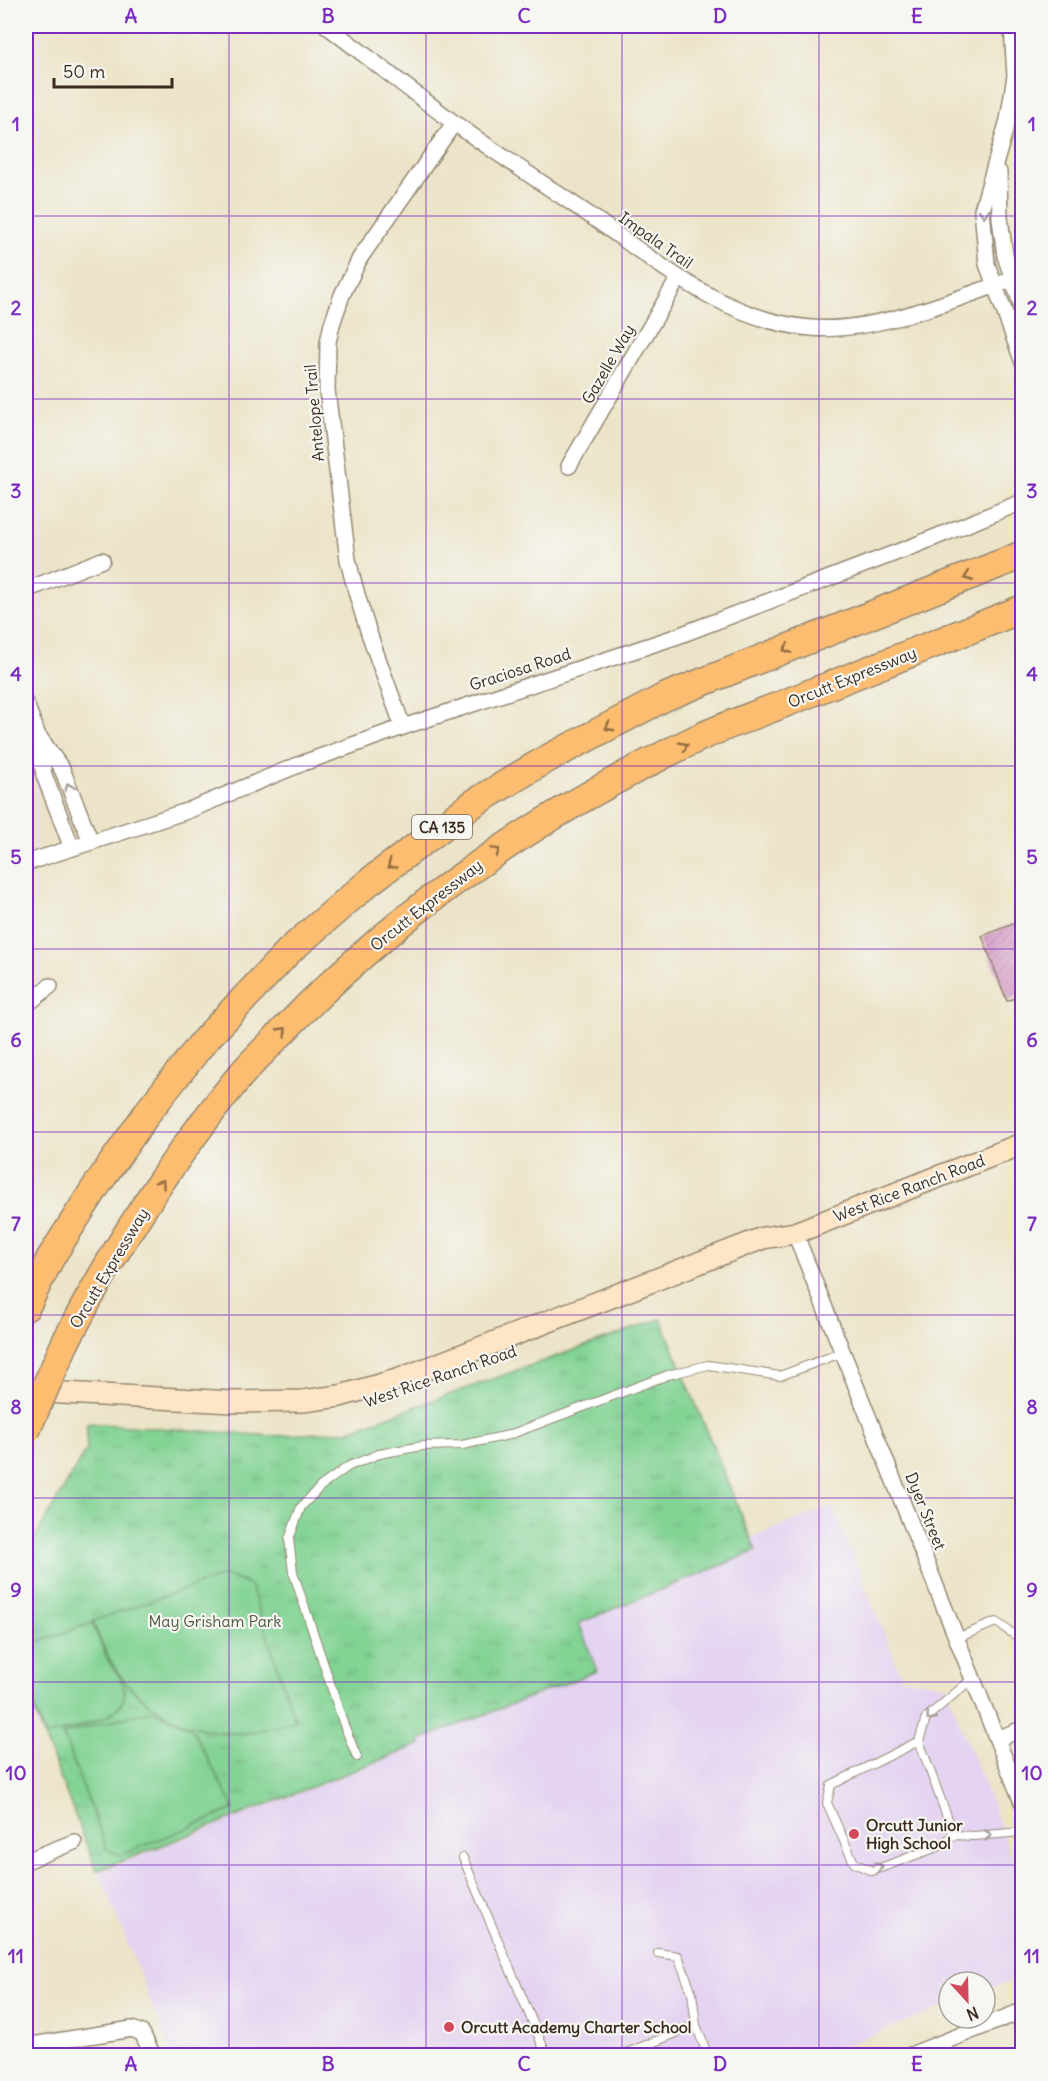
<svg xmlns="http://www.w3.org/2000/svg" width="1048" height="2081" viewBox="0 0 1048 2081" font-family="Delius,sans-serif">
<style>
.built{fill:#e4d3f1}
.grass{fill:url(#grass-tufts);stroke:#5e7e59;stroke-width:1.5}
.pitch{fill:#82d394;stroke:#5e7e59;stroke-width:1.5}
.building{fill:url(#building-hatch)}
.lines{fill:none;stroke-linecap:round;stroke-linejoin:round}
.lane-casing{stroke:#948773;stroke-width:10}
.street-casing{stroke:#948773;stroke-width:18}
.secondary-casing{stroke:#948773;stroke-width:24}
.highway-casing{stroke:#948773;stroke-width:30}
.lane{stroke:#fff;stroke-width:8}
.street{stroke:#fff;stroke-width:15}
.secondary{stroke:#fee5c5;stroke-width:21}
.highway{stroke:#fcbd6f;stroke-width:27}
.highway-bridge-casing{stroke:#948773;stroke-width:30;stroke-linecap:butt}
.highway-bridge{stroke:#fcbd6f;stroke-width:27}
.oneway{stroke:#a79f9a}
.oneway2{stroke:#926c42}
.grid{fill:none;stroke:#7b2cbf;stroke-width:1.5;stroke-opacity:0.55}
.poi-dot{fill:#d1495b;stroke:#f6f6f2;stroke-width:2}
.labels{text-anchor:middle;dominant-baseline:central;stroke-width:4.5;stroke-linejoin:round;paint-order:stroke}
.shield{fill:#f6f6f2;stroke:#73675e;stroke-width:1.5}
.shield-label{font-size:15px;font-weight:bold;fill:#3b2a1e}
.street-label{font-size:16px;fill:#3b2a1e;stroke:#f6f6f2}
.park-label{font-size:16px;fill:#4d543c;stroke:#f6f6f2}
.poi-label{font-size:16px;font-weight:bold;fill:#3b2a1e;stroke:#f6f6f2;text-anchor:start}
.neatline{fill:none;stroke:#7b2cbf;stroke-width:2}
.grid-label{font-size:20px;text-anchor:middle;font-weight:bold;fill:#7b2cbf}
</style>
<defs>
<pattern id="grass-tufts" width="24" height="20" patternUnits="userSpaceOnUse" patternTransform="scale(1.5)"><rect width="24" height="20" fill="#82d394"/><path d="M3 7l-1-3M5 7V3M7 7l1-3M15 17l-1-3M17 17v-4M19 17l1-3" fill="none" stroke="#71b57f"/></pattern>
<pattern id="building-hatch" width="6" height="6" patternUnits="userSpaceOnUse" patternTransform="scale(1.5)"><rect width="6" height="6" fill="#d392c3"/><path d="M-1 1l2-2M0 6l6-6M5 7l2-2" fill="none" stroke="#ac779e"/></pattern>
</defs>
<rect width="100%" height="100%" fill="#f6f6f2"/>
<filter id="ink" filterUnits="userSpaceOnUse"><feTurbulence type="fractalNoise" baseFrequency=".0167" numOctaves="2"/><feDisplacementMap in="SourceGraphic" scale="12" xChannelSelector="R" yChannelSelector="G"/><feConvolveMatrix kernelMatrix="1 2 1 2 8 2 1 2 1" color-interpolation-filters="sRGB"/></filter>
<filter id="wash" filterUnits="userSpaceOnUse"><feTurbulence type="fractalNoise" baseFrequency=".008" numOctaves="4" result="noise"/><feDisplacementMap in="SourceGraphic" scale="24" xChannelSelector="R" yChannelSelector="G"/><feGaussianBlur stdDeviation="1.35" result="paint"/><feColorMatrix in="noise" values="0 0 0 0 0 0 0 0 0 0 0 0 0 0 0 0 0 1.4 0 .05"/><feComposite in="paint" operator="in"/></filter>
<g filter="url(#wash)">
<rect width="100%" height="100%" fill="#ece4c8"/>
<path class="built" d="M833,1506L902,1678L945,1685L1022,1881V1976L985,1991V1982H949V2005L821,2055H172L99,1872L419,1746L418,1741L596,1672L578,1623L756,1551L751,1538Z"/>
<path class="grass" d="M661,1319L756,1551L579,1623L597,1671L419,1740L421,1744L97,1871L26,1690L27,1551L87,1449V1423L274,1436L347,1431Z"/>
<g class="pitch">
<path d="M225,1575L251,1586L295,1721C277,1726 260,1732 241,1733C194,1735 143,1709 117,1671C106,1656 99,1638 93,1621Z"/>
<path d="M92,1623C98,1637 103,1651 111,1665C114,1670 119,1674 121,1680C141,1719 70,1728 45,1736L26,1687V1646Z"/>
<path d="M153,1710L192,1729L234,1809L121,1855L107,1850L63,1734Z"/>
</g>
<g id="blocks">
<path class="building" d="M1023,920V995L1007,1001L982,936Z"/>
</g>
</g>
<g filter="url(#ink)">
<use href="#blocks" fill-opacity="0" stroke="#948773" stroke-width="1.5"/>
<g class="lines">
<defs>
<g id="lane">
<path d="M957,1638L996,1622L1022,1640"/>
<path d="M973,1678L926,1718L919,1741L831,1785L827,1803L854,1863L872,1871L940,1846L954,1835L974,1836L1022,1832"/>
<path d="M919,1741L954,1835"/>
<path d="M357,1757L344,1725L293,1572L289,1539L301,1507L321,1486L349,1466L379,1454L422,1446L462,1445L509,1435L668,1375L708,1365L780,1376L843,1352"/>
<path d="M463,1858L547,2056"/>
<path d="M658,1953L678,1956L692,1993L696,2025"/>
<path d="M619,2056L696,2025L708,2056"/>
</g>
<g id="street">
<path d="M327,26C369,58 411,91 453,122C496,153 541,182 585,212C654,259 723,321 811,328C875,333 953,300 1013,279"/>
<path d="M1012,26L1015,76L1008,120L982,210L987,264L1022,360"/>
<path d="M999,172L1000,218L1005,256L1022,307"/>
<path d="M569,466L678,279"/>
<path d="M26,590L102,560"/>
<path d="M26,704L38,736L44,775L72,848"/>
<path d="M403,727C383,672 361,617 348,560L327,390L328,342L332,324L342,295L360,258L454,123"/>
<path d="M40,738L62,769L91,842"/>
<path d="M26,863L187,811L303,763L403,727L675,637L916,545L1022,502"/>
<path d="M26,1005L50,986"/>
<path d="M795,1233L1022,1802"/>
<path d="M997,1739L1022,1729"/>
<path d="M26,1861L74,1842"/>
<path d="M26,2043L32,2045L132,2029L142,2033L153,2056"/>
<path d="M908,2056L1022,2011"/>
</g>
<path id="secondary" d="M26,1391L233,1402L303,1401L340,1396L400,1379L763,1238L795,1233L1022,1144"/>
<g id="highway">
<path d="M26,1307L51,1257L97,1185L150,1109L204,1041L290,950L369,882L474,803L545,760L665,697L1022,555"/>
<path d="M66,1341C115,1247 173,1157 240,1076C255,1058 272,1043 288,1026C407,903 544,812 698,738C734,722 772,709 808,694C880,666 951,637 1022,609"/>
</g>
</defs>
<use href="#lane" class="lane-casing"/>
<use href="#street" class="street-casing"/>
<use href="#secondary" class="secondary-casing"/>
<use href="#highway" class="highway-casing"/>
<use href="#lane" class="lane"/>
<use href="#street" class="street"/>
<use href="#secondary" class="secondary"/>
<use href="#highway" class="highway"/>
<defs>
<path id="highway-bridge" d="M26,1431L66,1341"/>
</defs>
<use href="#highway-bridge" class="highway-bridge-casing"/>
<use href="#highway-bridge" class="highway-bridge"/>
</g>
<defs><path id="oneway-chevron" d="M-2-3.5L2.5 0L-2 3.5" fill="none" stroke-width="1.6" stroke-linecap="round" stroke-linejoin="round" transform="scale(1.5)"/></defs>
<g class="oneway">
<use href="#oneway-chevron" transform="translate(984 213) rotate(92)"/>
<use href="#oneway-chevron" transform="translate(69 787) rotate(-111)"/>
<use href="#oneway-chevron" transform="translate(930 1717) rotate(129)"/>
<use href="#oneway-chevron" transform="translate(988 1835) rotate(-5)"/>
<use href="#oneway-chevron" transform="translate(879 1867) rotate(-15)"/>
</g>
<g class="oneway2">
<use href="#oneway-chevron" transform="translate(968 577) rotate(158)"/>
<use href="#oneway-chevron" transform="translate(787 649) rotate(158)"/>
<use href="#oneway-chevron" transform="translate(609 727) rotate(152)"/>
<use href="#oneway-chevron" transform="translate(684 746) rotate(-27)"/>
<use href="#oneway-chevron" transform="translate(496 851) rotate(-35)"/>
<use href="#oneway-chevron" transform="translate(391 865) rotate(143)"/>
<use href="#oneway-chevron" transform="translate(283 1031) rotate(-46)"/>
<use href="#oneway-chevron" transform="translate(161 1183) rotate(-55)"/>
</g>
</g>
<path class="grid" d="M229,26V2056M426,26V2056M622,26V2056M819,26V2056M26,216H1022M26,399H1022M26,583H1022M26,766H1022M26,949H1022M26,1132H1022M26,1315H1022M26,1498H1022M26,1682H1022M26,1865H1022"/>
<g class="poi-dot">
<circle cx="854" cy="1834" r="6"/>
<circle cx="449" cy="2027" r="6"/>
</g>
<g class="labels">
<rect class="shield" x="412" y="815" width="60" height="24" rx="4.5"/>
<g class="shield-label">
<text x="442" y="827">CA 135</text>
</g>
<g class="street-label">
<text transform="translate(656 240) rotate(35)">Impala Trail</text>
<text transform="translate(608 364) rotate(-60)">Gazelle Way</text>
<text transform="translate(314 413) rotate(-95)">Antelope Trail</text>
<text transform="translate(520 669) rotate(-18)">Graciosa Road</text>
<text transform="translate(852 677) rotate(-22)">Orcutt Expressway</text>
<text transform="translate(426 905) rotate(-38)">Orcutt Expressway</text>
<text transform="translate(909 1188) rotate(-21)">West Rice Ranch Road</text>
<text transform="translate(109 1268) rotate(-59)">Orcutt Expressway</text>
<text transform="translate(440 1376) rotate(-19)">West Rice Ranch Road</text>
<text transform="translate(926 1511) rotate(68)">Dyer Street</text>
</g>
<g class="park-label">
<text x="215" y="1621">May Grisham Park</text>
</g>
<g class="poi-label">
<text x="866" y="1825">Orcutt Junior<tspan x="866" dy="18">High School</tspan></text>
<text x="461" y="2027">Orcutt Academy Charter School</text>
</g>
</g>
<rect width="1048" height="2081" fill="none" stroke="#f6f6f2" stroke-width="66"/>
<g transform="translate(967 2000) rotate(158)"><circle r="28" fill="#f6f6f2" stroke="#aba49d" stroke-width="1.5"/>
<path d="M0-4.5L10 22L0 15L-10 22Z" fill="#d1495b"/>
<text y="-9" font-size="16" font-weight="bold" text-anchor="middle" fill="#3b2a1e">N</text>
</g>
<path d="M54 78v9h118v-9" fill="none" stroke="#3b2a1e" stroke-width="3"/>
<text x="63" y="78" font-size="18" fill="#3b2a1e" stroke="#f6f6f2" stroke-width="4.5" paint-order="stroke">50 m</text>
<rect x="33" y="33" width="982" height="2015" class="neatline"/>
<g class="grid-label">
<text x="131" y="23">A</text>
<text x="328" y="23">B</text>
<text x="524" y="23">C</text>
<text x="720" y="23">D</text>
<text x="917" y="23">E</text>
<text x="16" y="131">1</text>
<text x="1032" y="131">1</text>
<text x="16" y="315">2</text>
<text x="1032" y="315">2</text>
<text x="16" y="498">3</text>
<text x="1032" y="498">3</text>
<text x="16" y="681">4</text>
<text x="1032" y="681">4</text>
<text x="16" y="864">5</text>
<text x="1032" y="864">5</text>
<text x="16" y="1047">6</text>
<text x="1032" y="1047">6</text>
<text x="16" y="1231">7</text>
<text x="1032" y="1231">7</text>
<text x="16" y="1414">8</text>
<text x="1032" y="1414">8</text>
<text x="16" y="1597">9</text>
<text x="1032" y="1597">9</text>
<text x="16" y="1780">10</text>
<text x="1032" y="1780">10</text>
<text x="16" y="1963">11</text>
<text x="1032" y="1963">11</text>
<text x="131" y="2071">A</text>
<text x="328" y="2071">B</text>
<text x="524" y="2071">C</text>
<text x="720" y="2071">D</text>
<text x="917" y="2071">E</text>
</g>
</svg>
